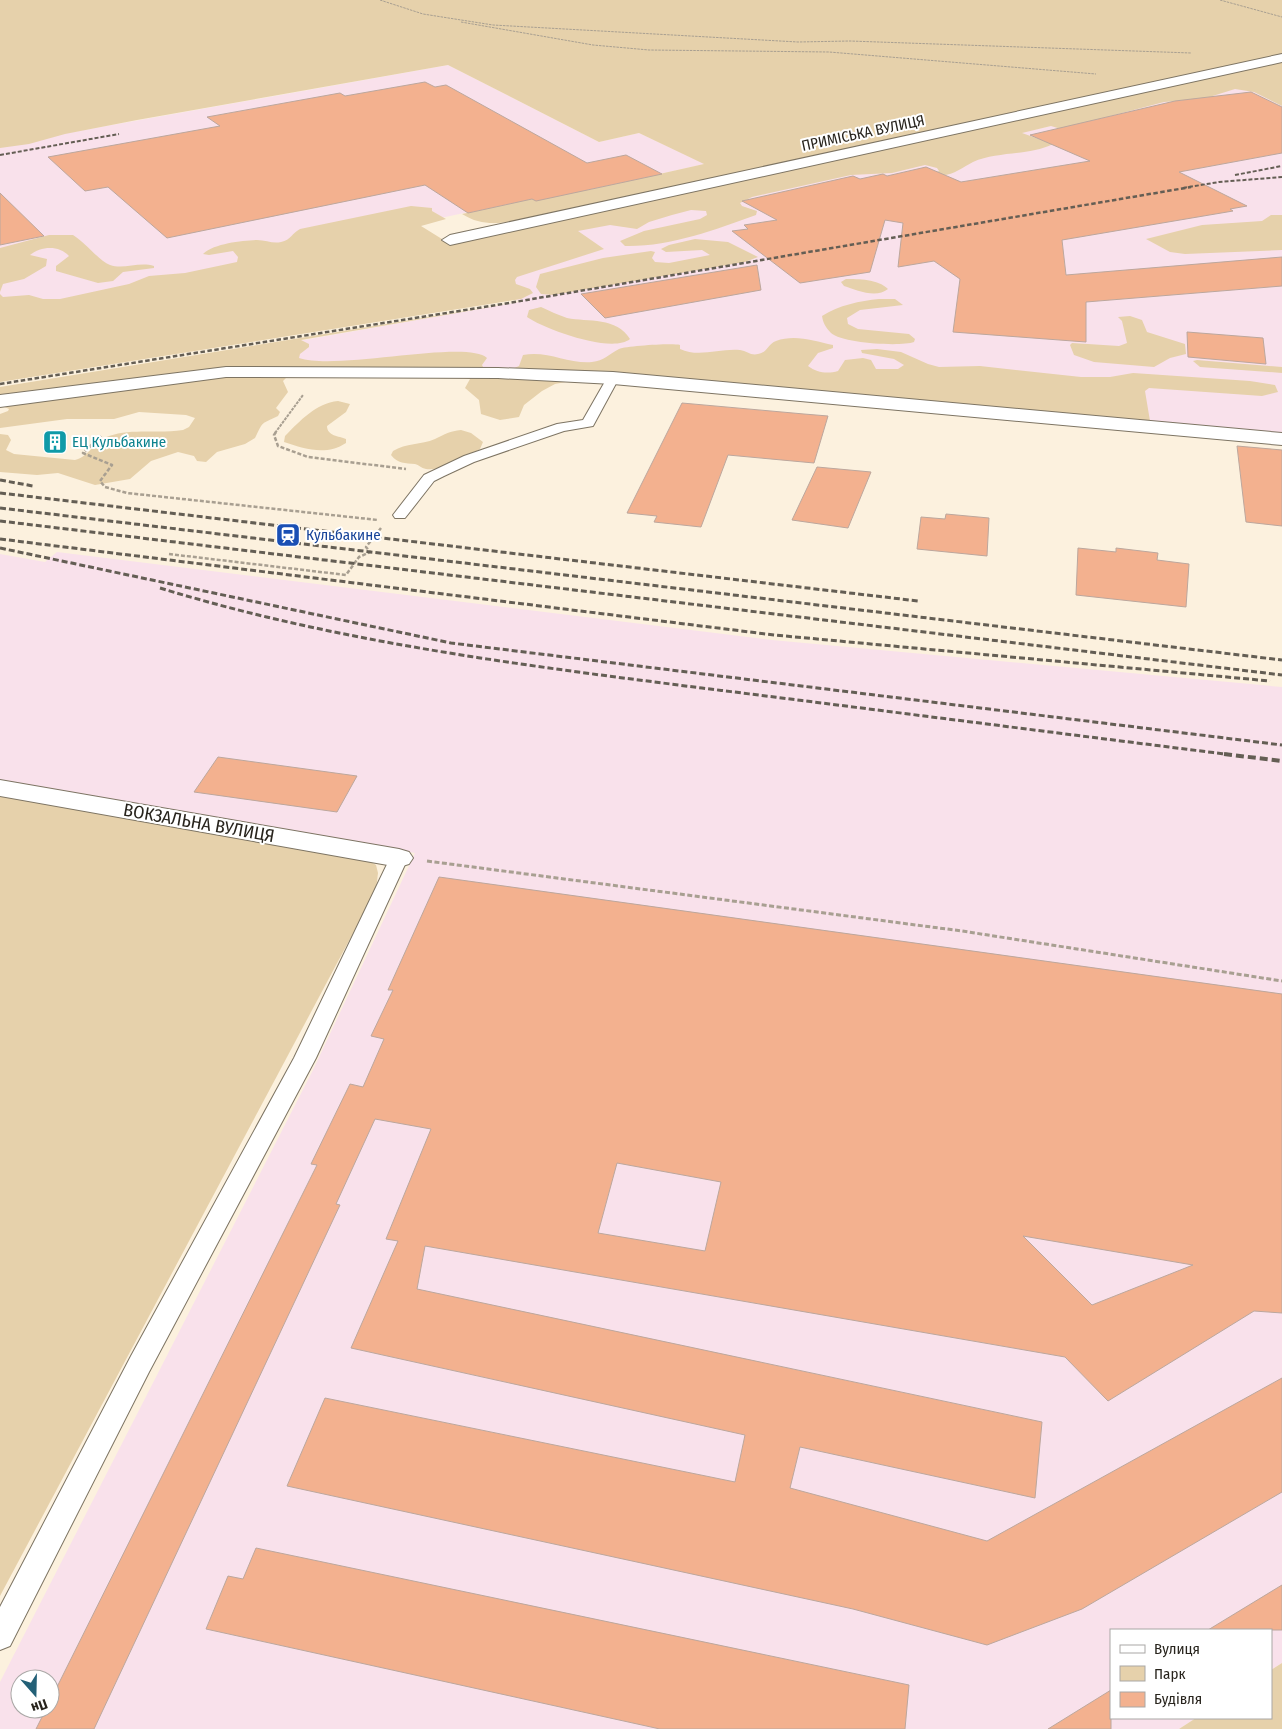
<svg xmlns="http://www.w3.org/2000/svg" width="1282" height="1729" viewBox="0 0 1282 1729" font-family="'Fira Sans Condensed',sans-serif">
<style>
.industrial{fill:#f9e1eb;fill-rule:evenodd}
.green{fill:#e6d1ab}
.building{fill:#f3b18f;stroke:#bca79d;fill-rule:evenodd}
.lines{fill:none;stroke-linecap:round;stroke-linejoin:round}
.lane-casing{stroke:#7d7463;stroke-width:2}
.street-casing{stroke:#7d7463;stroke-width:2}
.path-far3{stroke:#a89f91;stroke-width:1;stroke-dasharray:2.5 1;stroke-linecap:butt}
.path-far2{stroke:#a89f91;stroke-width:2;stroke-dasharray:3 1;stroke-linecap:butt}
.path-far1{stroke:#a89f91;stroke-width:2.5;stroke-dasharray:4 2;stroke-linecap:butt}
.path{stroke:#a89f91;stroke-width:3;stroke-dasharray:5 2.5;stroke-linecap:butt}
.lane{fill:#fff;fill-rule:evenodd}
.street{fill:#fff;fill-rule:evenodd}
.rail-far3{stroke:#645e54;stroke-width:2;stroke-dasharray:4 2;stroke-linecap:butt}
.rail-far2{stroke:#645e54;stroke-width:2.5;stroke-dasharray:4.5 2.5;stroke-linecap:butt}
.rail-far1{stroke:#645e54;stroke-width:3;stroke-dasharray:6 3;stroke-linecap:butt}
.rail{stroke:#645e54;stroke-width:4;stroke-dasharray:8 4;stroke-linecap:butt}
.labels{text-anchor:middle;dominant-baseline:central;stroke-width:4;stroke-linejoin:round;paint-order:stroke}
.far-street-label{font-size:15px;fill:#28241d;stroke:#fff}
.far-culture-label{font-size:15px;fill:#0d838f;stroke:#fff;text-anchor:start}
.far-transit-label{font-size:15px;fill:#164399;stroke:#fff;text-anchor:start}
.street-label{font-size:18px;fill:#28241d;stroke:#fff}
</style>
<rect width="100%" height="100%" fill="#fcf1de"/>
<g class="industrial">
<path d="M448,65L599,142L639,133L705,164L587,190L583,188L450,216L0,316V145Z"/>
<path d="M1282,75V434L613,375L287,367L276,345L519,302L493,278L603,249L576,231Z"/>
<path d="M57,552L772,640L1282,687V1663L1271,1670V1630H1111V1718H1196L1179,1729H0V1682L313,1070L415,853L0,781V554L45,562ZM20,1679H50V1709H20Z"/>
</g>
<g class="green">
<path d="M0,0H1282V55L509,222C491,224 478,224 462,214L583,188L588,190L704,164L639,133L599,142L448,65L137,120L65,134L29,144L0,148Z"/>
<path d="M1282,60V106L1254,92L1235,89L1203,99L1164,102L1061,129L1051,126L1022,133L1053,144C1029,156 998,151 973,162C961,168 948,180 934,173L939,171L937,168L925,165L892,173L851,175L752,197L740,203L742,206L757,211L756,215C714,230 670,247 625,246L620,241L644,231L700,219L707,215L706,211L691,210L672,215L649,222L637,229L610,225L578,231L604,249L517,277L515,280L516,284L530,289L533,293L521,299L0,382V294L3,297L29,295L43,299H60L129,284L149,276L185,273L237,262L238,257L233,251L209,255L203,254C215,243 242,241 257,240C266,240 273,244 281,242C291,240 292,233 300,229L411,206L432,208V211L446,219L421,226L450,244Z"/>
<path d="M1271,215H1282V250L1185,254L1170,252L1146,239L1202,225L1262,221Z"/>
<path d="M49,235H73C85,242 99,261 110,265C124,270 139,261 154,266V268L123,272L113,281L98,283L56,271V266L69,256C59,245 41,246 30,255L47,259L46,266L24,279L3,284L0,292V248Z"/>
<path d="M695,239L728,242L758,257L745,262L553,295L541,294L536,287L540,274L603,258L651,251L655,252L652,258L655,262L669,263L710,255L702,250L666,252L661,249L669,245Z"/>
<path d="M846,279C858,279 878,279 888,289C876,299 856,290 844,286L841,282Z"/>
<path d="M879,299H895L903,305L860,310L847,318L848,324L858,329L909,334L915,339L914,342C900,347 842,343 831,333C826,328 823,323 822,316C839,305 860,301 879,299Z"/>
<path d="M520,302L301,340L309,344V347L300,354L299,358C338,371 466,339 487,358L482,365L483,367L512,369L519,366L523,355C547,350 568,364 592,362C604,361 609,354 619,349C627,346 672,343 680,345V349C699,358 720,348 740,350C747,351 751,356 758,354C767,353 768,344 776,341C795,334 814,341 833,345V348L818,353L808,366C817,373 828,374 838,371L845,360L863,358L871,360L876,369H898L904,365L894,359L862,353L861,350L877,349L901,352L928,364L939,367L980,366L1081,377H1110L1133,373L1148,374L1250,381L1275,385L1278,392L1262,396L1149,388L1145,391L1150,421L576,380L555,384L542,391L524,405L519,417L500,420L481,414L479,400L465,388L470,379L464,378L287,377L283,381L288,392L276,408L280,412L278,416C260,425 264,420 255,438L245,444L217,452L206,462L197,461L194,456L178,452L151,461L130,479L95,485L58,473L37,475L0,472V434L8,435L11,440L6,450L14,454L75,460C89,457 95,440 109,436C133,428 159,434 183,430L189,427L195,418L186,415L139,412L114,419H67L0,428V414L8,411L9,409L0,405V387Z"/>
<path d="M541,307C550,311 558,315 567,318C588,322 617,317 630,339C612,354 544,329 527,317L529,310Z"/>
<path d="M1130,316L1142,320L1147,332L1185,344L1186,354L1170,358L1154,367L1094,362L1074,355L1070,345L1072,343L1119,346L1127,343L1122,321L1118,317Z"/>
<path d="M1197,360L1282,367V373L1200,367L1193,361Z"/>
<path d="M338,401L350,404L346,412L327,426C327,436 339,436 346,439V443C326,456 305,449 284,442L285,436C300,421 316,403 338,401Z"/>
<path d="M461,430L471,433L483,442L480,449C467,458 442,471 426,469C421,468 419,465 415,464C405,463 398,464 391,455L393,451C406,443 421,445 435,439C445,434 450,431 461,430Z"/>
<path d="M0,793L366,859L376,865L378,873L376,890L0,1596Z"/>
<path d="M1282,1663V1729H1179L1196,1718H1271V1670Z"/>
</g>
<g class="building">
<path d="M425,82L435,87L446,85L587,163L626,155L662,174L536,201L532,199L468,213L425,185L167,238L108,187L85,191L48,157L220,126L207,117L340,93L345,96Z"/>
<path d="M1251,92L1282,107V153L1179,172L1247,206L1230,209L1233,211L1062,240L1066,275L1282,257V286L1086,302V342L953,332L960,279L934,261L898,267L903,223L885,220L870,272L800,283L732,231L748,229L744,225L777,220L742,201L853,176L860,179L883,174L887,176L926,167L961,182L1090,161L1030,135L1175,101Z"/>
<path d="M0,193L44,236L0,245Z"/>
<path d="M757,265L761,290L605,318L581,294Z"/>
<path d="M1187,332L1263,338L1266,364L1188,357Z"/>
<path d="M682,403L804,414L828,416L814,463L728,455L701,527L654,522L657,516L627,513Z"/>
<path d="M1237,446L1282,450V526L1246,522Z"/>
<path d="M817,467L871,472L848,528L792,520Z"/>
<path d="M946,514L989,518L987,556L917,549L921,517L945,519Z"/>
<path d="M1078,548L1116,552V548L1158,553L1157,560L1189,564L1186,607L1076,595Z"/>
<path d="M218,757L357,776L337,812L194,792Z"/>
<path d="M439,877L1282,994V1313L1254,1311L1108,1401L1065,1357L425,1246L417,1289L1042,1422L1035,1498L800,1447L790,1488L987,1541L1282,1378V1492L1082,1609L987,1645L853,1609L287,1486L325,1398L735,1482L745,1435L351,1348L398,1241L386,1239L431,1129L375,1119L336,1204L340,1205L94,1729H36L46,1709H50V1701L317,1165L311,1164L350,1084L363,1087L384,1039L371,1036L393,990H388ZM617,1163L721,1182L705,1251L598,1233ZM1023,1236L1193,1265L1092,1305Z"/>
<path d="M256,1548L909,1685L905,1729H660L206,1629L228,1576L243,1579Z"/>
<path d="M1282,1585V1630H1208Z"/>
<path d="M1111,1690V1729H1048Z"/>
</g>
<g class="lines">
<defs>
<g id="lane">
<path d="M613,374L619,378L593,426L564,431L474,462L444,476L434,481L405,518H395L393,515L424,475L464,456L557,424L583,420L607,378Z"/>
<path d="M399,852L406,854L408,858L316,1058L149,1372L10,1646L0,1650V1607L131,1356L294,1058L390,858L392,854Z"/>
</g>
<g id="street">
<path d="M1282,54V62L450,245L442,240L450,235Z"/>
<path d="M226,367L498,368L613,372L1282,433V445L613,384L498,378L226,377L0,407V395Z"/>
<path d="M0,780L399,849L409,852L413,858L409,864L399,867L0,796Z"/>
</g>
</defs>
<use href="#lane" class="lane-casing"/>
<use href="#street" class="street-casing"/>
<g class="path-far3">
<path d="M380,0L423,14L493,25L798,42L850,41L1191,53"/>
<path d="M1220,0L1282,17"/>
<path d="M461,22L593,45L649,50L829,52L1096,74"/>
</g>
<path class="path-far2" d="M275,433L303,395"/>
<g class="path-far1">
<path d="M276,432L274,435L278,446L308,457L406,469"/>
<path d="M101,436L83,453L112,465L100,481L105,487L127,493L378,520"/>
<path d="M169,554L346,575L359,557L370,552L366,547L381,528"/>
</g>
<path class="path" d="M427,861L962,931L1282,981"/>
<use href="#lane" class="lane"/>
<use href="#street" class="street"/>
<g class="rail-far3">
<path d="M0,155L119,134"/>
<path d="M1235,175L1282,166"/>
<path d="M1183,188L1219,182L1282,177"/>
</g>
<path class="rail-far2" d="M0,384L503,304L1191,187"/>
<g class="rail-far1">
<path d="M0,480L33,486"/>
<path d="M0,493L918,601"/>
<path d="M0,508L1282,660"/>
<path d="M0,521L1282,675"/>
<path d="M0,539L774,635L1270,681"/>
<path d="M0,548L451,643L1282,745"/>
<path d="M160,588C336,642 520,665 702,688C879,710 1056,733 1233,755"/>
</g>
<path class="rail" d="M1224,754L1282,761"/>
</g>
<defs>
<symbol id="building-square" viewBox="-11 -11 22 22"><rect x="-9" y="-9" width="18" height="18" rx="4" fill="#0f9aa8" stroke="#fff"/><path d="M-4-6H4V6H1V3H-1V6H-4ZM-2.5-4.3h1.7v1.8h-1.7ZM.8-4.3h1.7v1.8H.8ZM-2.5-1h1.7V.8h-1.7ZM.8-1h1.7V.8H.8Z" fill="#fff"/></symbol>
<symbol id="station-square" viewBox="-11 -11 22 22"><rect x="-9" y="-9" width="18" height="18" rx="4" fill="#1a4fb4" stroke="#fff"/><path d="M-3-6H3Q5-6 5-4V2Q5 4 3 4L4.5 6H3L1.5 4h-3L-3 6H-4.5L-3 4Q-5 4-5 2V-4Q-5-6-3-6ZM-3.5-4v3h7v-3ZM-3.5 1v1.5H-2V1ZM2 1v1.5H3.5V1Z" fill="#fff"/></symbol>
</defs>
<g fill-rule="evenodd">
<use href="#building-square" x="41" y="428" width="28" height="28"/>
<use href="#station-square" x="274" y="521" width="28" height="28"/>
</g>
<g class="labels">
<g class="far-street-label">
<text transform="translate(863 133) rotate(-12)">ПРИМІСЬКА ВУЛИЦЯ</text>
</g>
<g class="far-culture-label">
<text x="72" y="442">ЕЦ Кульбакине</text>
</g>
<g class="far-transit-label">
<text x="306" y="535">Кульбакине</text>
</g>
<g class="street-label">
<text transform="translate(199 823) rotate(10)">ВОКЗАЛЬНА ВУЛИЦЯ</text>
</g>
</g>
<rect x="1110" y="1629" width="162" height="90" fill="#ffffff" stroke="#a9a7a5"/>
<rect x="1120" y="1645" width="25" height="8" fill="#ffffff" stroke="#a9a7a5"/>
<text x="1154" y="1654" font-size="15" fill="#28241d">Вулиця</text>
<rect x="1120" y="1666" width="25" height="15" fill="#e6d1ab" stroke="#a9a7a5"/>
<text x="1154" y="1679" font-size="15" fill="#28241d">Парк</text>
<rect x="1120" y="1692" width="25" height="15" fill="#f3b18f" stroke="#a9a7a5"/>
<text x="1154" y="1704" font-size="15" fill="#28241d">Будівля</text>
<g transform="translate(35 1694) rotate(160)"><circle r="24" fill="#ffffff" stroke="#a9a7a5"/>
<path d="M0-4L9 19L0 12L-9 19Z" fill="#236077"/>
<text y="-8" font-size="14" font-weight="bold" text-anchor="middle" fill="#28241d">Пн</text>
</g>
</svg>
